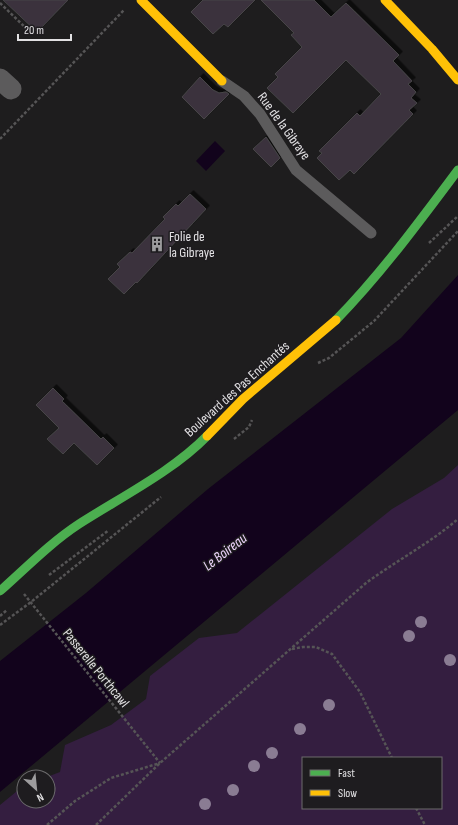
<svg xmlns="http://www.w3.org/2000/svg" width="458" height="825" viewBox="0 0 458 825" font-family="'Sofia Sans Condensed',sans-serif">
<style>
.green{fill:#341e40;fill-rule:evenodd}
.water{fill:#12031c}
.building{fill:#3a313e;stroke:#464546;filter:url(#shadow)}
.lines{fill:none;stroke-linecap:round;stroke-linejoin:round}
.path{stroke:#565556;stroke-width:2.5;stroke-dasharray:3 2;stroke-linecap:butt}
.lane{stroke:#5c5b5c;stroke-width:11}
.street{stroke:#5c5b5c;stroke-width:21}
.fast{stroke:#4caf50;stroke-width:9}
.slow{stroke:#ffc107;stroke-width:9}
.tree{fill:#8a7c93}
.labels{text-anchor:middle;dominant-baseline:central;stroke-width:3;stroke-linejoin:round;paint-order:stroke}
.street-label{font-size:14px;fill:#e2e1e3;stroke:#1e1c1f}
.poi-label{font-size:14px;fill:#e2e1e3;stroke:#1e1c1f;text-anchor:start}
.water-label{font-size:15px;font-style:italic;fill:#edd4fc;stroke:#1e1c1f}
</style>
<defs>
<filter id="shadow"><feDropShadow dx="3.5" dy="-3.5" stdDeviation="0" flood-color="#0009"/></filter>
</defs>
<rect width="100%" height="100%" fill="#1e1d1e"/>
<path class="green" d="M458,465V825H0V805L22,787L24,786V801H48L47,777L60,772L65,745L111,725L146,699L150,676L199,638L237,633L392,509L444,478ZM303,758H441V808H303Z"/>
<g class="water">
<path d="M215,141L225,151L206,171L196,161Z"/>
<path d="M458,275V410L0,792V661L86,593L208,489L401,338Z"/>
</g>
<g class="building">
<path d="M3,0H68L37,32Z"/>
<path d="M203,0H255L228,27L224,24L213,34L191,12Z"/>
<path d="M261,0H314L331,17L346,3L399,55L393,61L412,81L408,84L416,92L411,98L417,103L409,110L413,114L354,174L350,170L339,180L317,158L322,153L319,151L357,113L360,116L381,94L346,60L293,113L267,88L278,77L275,74L302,47L291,35L294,33Z"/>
<path d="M200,77L213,90L219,93L226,92L229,94L204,119L182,97Z"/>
<path d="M266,137L280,158L271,167L253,149Z"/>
<path d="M190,194L206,209L137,283L136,282L124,294L108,279L120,267L117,264L130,252L132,253L165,219L163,217L176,204L178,206Z"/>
<path d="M53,388L64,399L62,401L101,439L103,437L114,448L97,465L74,443L63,454L47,439L59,428L36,405Z"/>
</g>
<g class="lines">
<g class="path">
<path d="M0,3L32,34"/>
<path d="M0,139L124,10"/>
<path d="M429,243L458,216"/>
<path d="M318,363L329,358L374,321L458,231"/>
<path d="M234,439L249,427L252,420"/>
<path d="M49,575L109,530"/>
<path d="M24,594L160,763"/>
<path d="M0,616L7,610"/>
<path d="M0,625L31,602L161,497"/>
<path d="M292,649L303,647H316L332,654L360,692L392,758"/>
<path d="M416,808L425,825"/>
<path d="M47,825L75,801L111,778L160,763"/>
<path d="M96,825L160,763L366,583C396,561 430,543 458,519"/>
</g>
<path class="lane" d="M222,81L244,96L260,114L296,170L371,233"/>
<path class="street" d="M0,79L11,89"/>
<g class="fast">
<path d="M336,320C381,274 419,222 458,170"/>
<path d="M0,591C26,568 50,543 79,524C121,497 173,471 207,436"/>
</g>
<g class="slow">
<path d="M141,0L222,81"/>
<path d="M385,0L432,49L458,80"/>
<path d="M207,436L243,399L336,320"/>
</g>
</g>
<g class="tree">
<circle cx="421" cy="622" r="6"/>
<circle cx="409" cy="636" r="6"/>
<circle cx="450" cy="660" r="6"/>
<circle cx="329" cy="705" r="6"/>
<circle cx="300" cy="729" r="6"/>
<circle cx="272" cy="753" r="6"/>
<circle cx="254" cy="766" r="6"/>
<circle cx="233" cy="790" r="6"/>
<circle cx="205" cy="804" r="6"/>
</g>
<defs>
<symbol id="building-bare" viewBox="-9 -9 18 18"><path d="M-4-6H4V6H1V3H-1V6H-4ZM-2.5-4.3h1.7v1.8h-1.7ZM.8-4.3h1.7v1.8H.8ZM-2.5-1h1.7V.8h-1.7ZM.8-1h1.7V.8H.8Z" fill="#9d9c9e" stroke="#1e1c1f" stroke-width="2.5" paint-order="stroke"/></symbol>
</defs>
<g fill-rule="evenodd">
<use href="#building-bare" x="146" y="233" width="22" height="22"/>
</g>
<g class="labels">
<g class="street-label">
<text transform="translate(284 126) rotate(54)">Rue de la Gibraye</text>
<text transform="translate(237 389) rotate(-42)">Boulevard des Pas Enchantés</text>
<text transform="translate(96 668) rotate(51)">Passerelle Porthcawl</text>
</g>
<g class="poi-label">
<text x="169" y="236">Folie de<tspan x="169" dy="16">la Gibraye</tspan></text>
</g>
<g class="water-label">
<text transform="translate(225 552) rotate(-38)">Le Boireau</text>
</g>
</g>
<rect x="302" y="757" width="140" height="52" fill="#1e1c1f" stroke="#6c6b6d"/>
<rect x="310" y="770" width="20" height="6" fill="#4caf50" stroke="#6c6b6d"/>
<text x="338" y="777" font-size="12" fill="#e2e1e3">Fast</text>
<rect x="310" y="790" width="20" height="6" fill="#ffc107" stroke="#6c6b6d"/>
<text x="338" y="797" font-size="12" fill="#e2e1e3">Slow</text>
<g transform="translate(36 789) rotate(153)"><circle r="19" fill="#1e1c1f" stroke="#6c6b6d"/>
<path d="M0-3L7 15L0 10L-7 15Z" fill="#9d9c9e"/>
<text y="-6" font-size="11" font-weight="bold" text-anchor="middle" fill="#e2e1e3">N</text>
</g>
<path d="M18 34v6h53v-6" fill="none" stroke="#e2e1e3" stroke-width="2"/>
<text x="24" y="34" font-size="12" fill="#e2e1e3" stroke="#1e1c1f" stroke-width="3" paint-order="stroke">20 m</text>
</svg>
